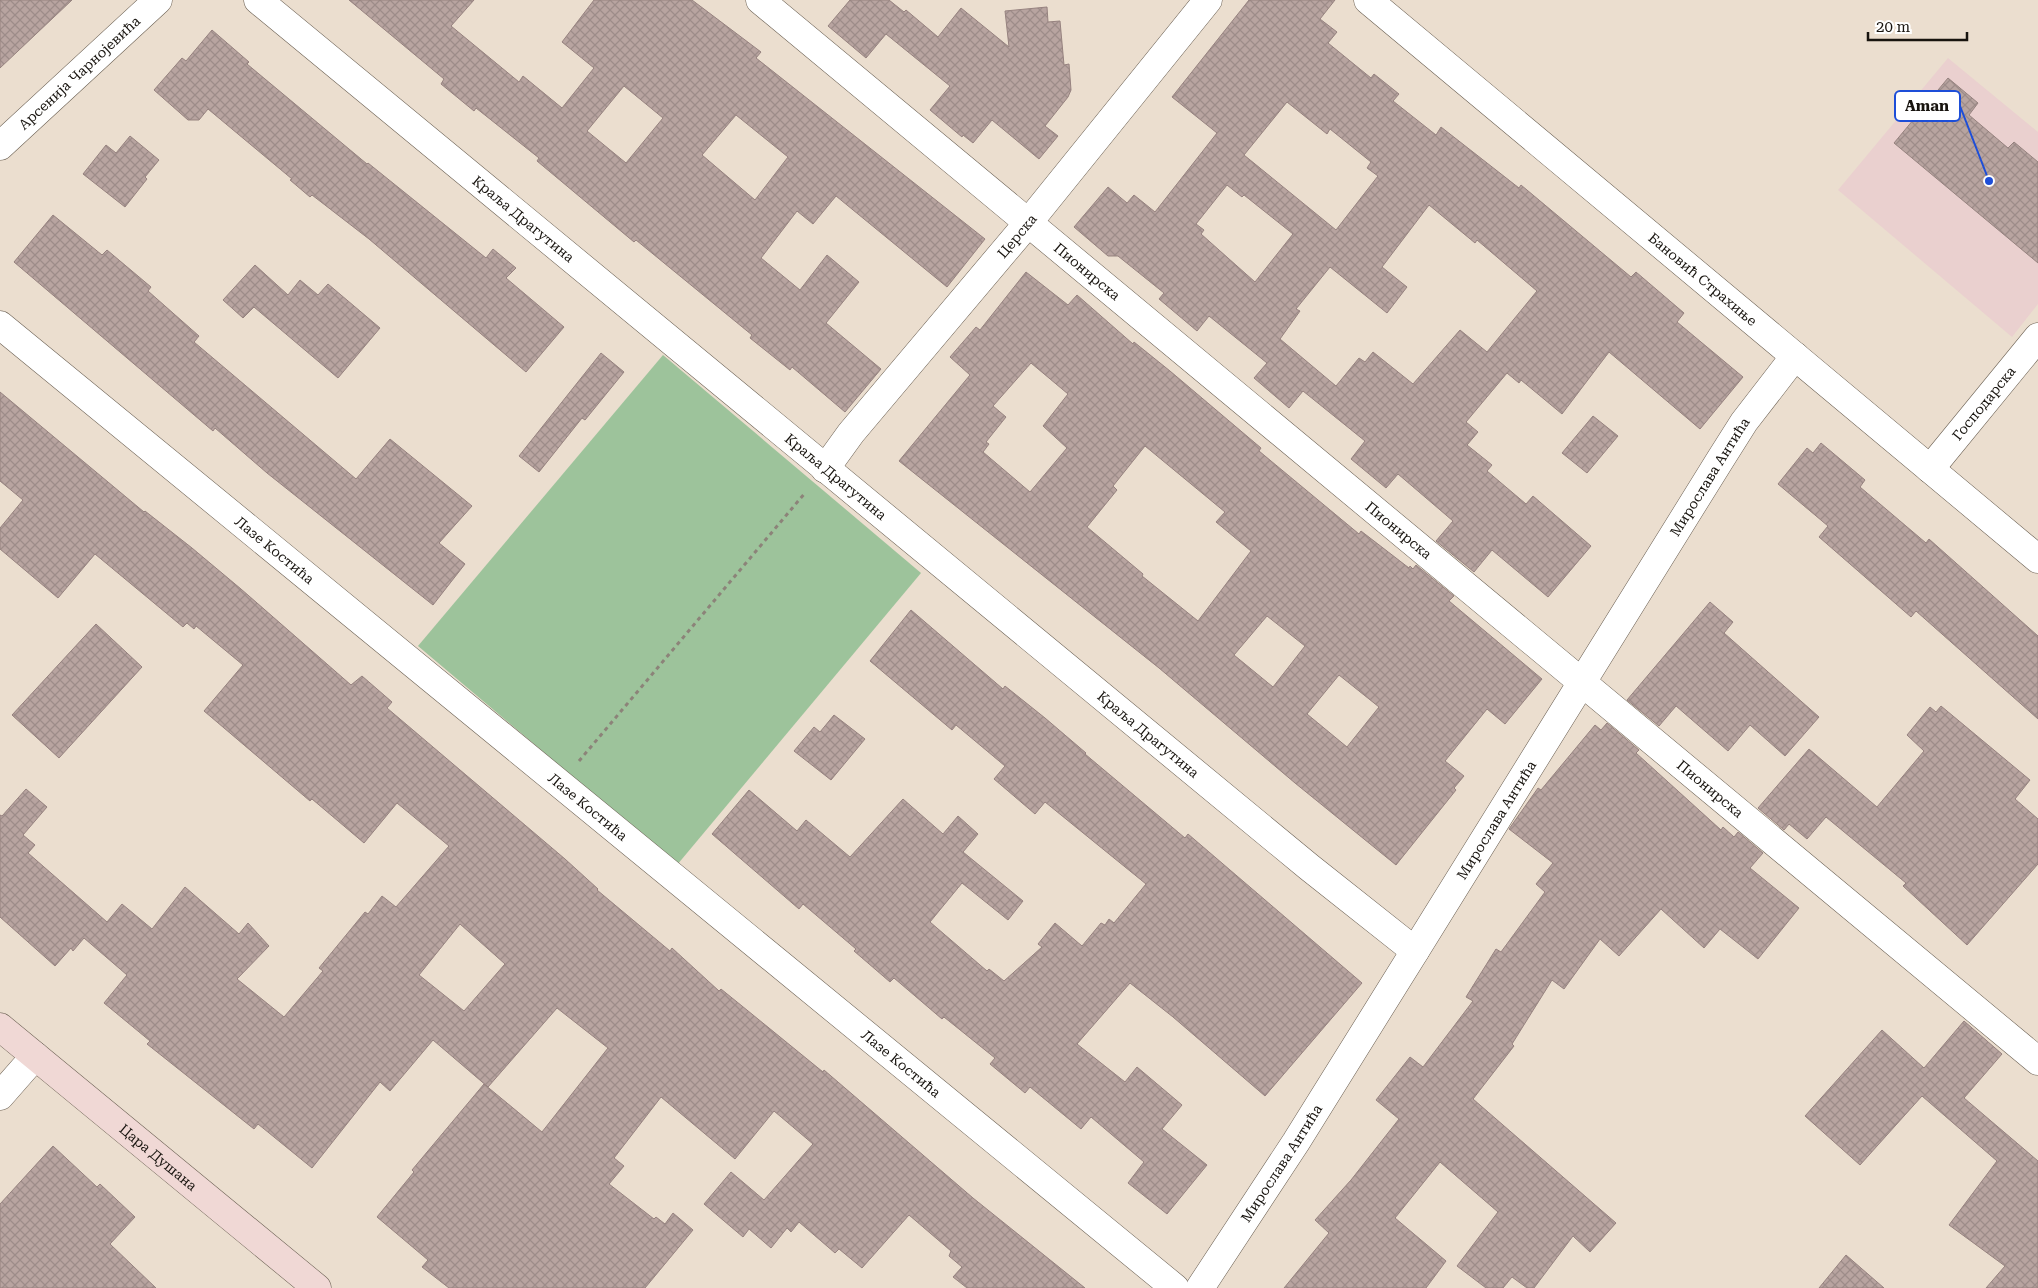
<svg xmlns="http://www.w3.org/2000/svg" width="2038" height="1288" viewBox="0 0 2038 1288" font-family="'Roboto Serif',serif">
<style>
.commercial{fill:#ead0cf}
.green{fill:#9dc39b}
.building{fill:url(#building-cross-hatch);stroke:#96827f;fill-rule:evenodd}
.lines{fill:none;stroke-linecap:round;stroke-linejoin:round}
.street-casing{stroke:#6a5f52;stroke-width:29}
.secondary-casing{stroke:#6a5f52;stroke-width:29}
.path{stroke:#8c8379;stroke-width:3;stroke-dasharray:4 4;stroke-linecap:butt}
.street{stroke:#fff;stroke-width:28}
.secondary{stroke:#f0d8d5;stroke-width:28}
.labels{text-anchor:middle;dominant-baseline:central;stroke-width:4;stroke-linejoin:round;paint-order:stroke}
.street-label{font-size:14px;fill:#18140f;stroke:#fff}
.leader{fill:none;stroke:#1d4ed8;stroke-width:2}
.callout-dot{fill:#1d4ed8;stroke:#fff;stroke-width:2}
.callout{fill:#fff;stroke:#1d4ed8;stroke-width:2}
.callout-label{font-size:15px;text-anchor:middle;font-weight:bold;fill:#18140f}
</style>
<defs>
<pattern id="building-cross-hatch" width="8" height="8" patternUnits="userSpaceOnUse" patternTransform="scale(1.25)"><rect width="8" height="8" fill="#b8a4a0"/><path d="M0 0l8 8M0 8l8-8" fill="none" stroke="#9d8c89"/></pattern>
</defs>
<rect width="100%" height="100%" fill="#ebdecf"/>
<path class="commercial" d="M1948,58L2038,132V304L2012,337L1838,190Z"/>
<path class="green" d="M663,355L921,573L677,865L418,646Z"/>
<g class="building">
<path d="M0,0H72L0,68Z"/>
<path d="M349,0H474L451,26L519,82L523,76L562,108L594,68L562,42L594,0H692L761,52L756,58L985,239L947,287L836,196L813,224L797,211L761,258L800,290L827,255L859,282L826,323L881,369L845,412L792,367L790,370L750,338L752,335L636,240L634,242L537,161L539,158L476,108L474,111L441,84L444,79ZM624,86L663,118L626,163L587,131ZM736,115L788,157L755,200L702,155Z"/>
<path d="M850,0H889L904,12L906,10L938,37L961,8L1009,47L1005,11L1047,7L1048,22L1060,21L1064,65L1069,64L1071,90L1068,97L1045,126L1058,136L1039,159L992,120L973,143L963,135L962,137L930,110L950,86L886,34L866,58L828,26Z"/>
<path d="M1249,0H1335L1320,19L1337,32L1328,43L1371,78L1374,74L1399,94L1393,101L1436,135L1441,127L1519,188L1521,185L1631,277L1636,272L1684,313L1677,322L1743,377L1700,429L1609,352L1562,414L1521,380L1519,383L1507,373L1466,422L1478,432L1467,445L1492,465L1487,471L1526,504L1533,496L1591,546L1548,597L1492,550L1474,572L1436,541L1453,521L1398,474L1386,488L1351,459L1365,441L1303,391L1289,408L1254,378L1267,363L1209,316L1197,331L1159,299L1164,293L1118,256H1108L1074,227L1108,187L1127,203L1134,195L1155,212L1217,133L1172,97ZM1287,102L1327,134L1330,129L1371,162L1367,168L1378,176L1336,230L1244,155ZM1227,185L1242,197L1244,195L1293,234L1255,282L1201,234L1204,230L1196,224ZM1429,205L1475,243L1477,240L1537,291L1487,352L1460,330L1413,384L1373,352L1365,362L1359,358L1336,386L1280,339L1300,311L1296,309L1330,267L1387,313L1407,287L1382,267Z"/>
<path d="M212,30L249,62L247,64L367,164L368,163L486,258L493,249L516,268L506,278L564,327L526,372L369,239L312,195L310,197L290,180L292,179L208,109L199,120H188L154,90L182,58L186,61Z"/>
<path d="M1948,78L1978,103L1969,115L2008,148L2014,142L2038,162V263L1894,143Z"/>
<path d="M130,136L159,160L145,177L147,179L125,207L83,174L106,145L116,153Z"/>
<path d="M53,215L102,255L107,250L151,287L148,291L199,336L194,342L356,479L390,439L472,506L439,543L465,564L433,605L267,473L215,428L213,431L14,262Z"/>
<path d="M255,265L288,295L300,280L318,295L328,284L380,328L338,378L254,307L243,318L223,300Z"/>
<path d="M1026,272L1068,305L1077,295L1133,344L1134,342L1170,371L1261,448L1259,451L1359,534L1361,531L1409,568L1410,566L1413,569L1416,565L1454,596L1449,601L1542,679L1505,724L1487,709L1445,761L1464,776L1454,788L1456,790L1396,865L1295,783L1159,668L899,461L970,375L950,357L976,327L980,330ZM1031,363L1068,394L1043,426L1067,448L1030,492L983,452L989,444L986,442L1006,417L993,406ZM1145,446L1225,512L1216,522L1251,551L1198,621L1142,576L1143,574L1087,527L1117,490L1113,486ZM1267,616L1305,646L1273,687L1234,655ZM1339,675L1379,707L1347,747L1307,714Z"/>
<path d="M601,353L624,372L585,420L582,418L539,472L519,456Z"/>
<path d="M0,392L144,512L145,511L192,548L241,589L351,685L362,676L392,702L387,708L565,859L598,889L597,890L670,951L672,948L719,991L721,989L742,1006L823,1072L824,1070L973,1198L1085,1288H967L953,1277L962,1267L949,1256L951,1251L909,1215L862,1268L839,1249L835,1253L799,1222L791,1232L787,1228L771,1248L749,1229L743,1237L704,1204L731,1172L764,1200L813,1144L774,1111L735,1159L661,1097L614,1158L624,1166L609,1184L654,1219L656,1217L665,1224L673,1213L693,1230L645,1288H449L422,1267L428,1260L377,1217L414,1172L412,1170L484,1084L542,1132L608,1048L557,1008L488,1087L433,1040L390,1091L380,1082L312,1168L258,1124L254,1129L147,1044L150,1041L104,1003L127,975L84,938L73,951L71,948L55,966L0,917V815L2,816L26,789L47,807L23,835L35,845L28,853L107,922L122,904L152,929L185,887L239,934L248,923L269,946L237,979L284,1017L323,971L319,968L365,912L368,914L382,896L396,907L449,846L397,803L364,843L312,799L310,801L204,711L243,665L196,626L194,629L187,623L183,627L95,554L58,598L0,549V528L23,500L0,481ZM460,924L505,964L464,1011L419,975Z"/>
<path d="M1593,416L1618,436L1587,473L1562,453Z"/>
<path d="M1821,443L1865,480L1860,487L1926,543L1929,539L2038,636V719L1916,611L1911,617L1819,537L1828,526L1778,484L1807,448L1813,453Z"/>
<path d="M1710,602L1733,622L1724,633L1819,717L1785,756L1750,725L1728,751L1676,706L1659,726L1627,700Z"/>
<path d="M911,610L1003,689L1005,686L1045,718L1086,753L1085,754L1185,838L1188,834L1362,983L1265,1096L1173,1017L1130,983L1077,1044L1125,1082L1137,1067L1182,1105L1162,1129L1207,1165L1167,1214L1128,1183L1144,1162L1091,1117L1081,1129L1030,1087L1025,1093L990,1064L995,1058L944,1017L942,1019L894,978L890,982L854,951L856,949L803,904L799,909L712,834L749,790L797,831L806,820L850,857L903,799L943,834L958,816L978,834L963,852L1023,901L1008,920L962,883L930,922L987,971L989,969L1004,981L1042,947L1038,944L1055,923L1082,946L1101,923L1105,925L1109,919L1114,923L1146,884L1045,802L1035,814L994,779L1005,766L956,725L952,730L870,661Z"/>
<path d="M96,624L142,667L59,758L12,715Z"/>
<path d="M1941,706L2030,780L2015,799L2038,819V864L1967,945L1903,886L1906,883L1826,817L1807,839L1789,824L1784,830L1758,808L1809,749L1877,807L1924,751L1907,735L1930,707L1936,712Z"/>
<path d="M834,715L865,739L831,780L794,751L814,727L820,732Z"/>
<path d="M1607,723L1639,750L1636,753L1721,830L1723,827L1734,837L1738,832L1763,853L1750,868L1799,908L1758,959L1720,929L1704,948L1661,909L1619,956L1600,939L1564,989L1552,980L1512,1044L1514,1046L1473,1099L1616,1223L1590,1252L1573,1236L1534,1288H1527L1512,1277L1503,1288H1486L1457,1266L1498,1212L1440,1162L1395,1218L1446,1261L1426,1288H1284L1329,1233L1315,1220L1351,1180L1399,1119L1376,1100L1410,1057L1423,1067L1473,1001L1466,997L1496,949L1501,952L1545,892L1536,884L1553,863L1509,829L1538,788L1541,790L1595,725L1601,730Z"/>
<path d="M1964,1021L2002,1054L1964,1098L2038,1161V1288H1986L2005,1266L1949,1225L1997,1161L1922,1096L1860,1165L1805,1116L1882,1030L1924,1068Z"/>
<path d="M53,1146L97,1187L100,1184L135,1217L110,1244L156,1288H0V1204Z"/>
<path d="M1846,1255L1884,1288H1819Z"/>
</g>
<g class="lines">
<defs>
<g id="street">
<path id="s1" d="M258,0L1309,867L1415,951"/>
<path id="s2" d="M760,0L2038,1061"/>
<path id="s3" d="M1368,0L2038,559"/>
<path id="s4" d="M0,146L158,0"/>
<path id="s5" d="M0,325L1175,1288"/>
<path id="s6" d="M825,469L851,433L1028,223L1208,0"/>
<path id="s7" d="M1930,469L2038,337"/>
<path d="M0,1096L35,1056"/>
<path id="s8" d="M1200,1288L1296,1142L1415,951L1720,460L1744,422L1795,356"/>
</g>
<g id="secondary">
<path id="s9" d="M0,1027L317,1288"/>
</g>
</defs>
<use href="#street" class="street-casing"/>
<use href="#secondary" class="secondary-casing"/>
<path class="path" d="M579,761L805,493"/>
<use href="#street" class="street"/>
<use href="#secondary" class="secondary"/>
</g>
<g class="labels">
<g class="street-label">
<text stroke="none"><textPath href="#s4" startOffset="108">Арсенија Чарнојевића</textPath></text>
<text stroke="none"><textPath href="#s1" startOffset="344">Краља Драгутина</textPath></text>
<text stroke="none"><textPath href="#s6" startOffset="302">Церска</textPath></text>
<text stroke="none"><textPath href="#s2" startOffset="425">Пионирска</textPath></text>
<text stroke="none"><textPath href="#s3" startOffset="436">Бановић Страхиње</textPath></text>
<text stroke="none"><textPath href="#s7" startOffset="85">Господарска</textPath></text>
<text stroke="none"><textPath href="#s1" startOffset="749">Краља Драгутина</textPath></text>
<text stroke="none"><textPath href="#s8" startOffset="958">Мирослава Антића</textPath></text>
<text stroke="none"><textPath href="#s2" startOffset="830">Пионирска</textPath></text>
<text stroke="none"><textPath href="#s5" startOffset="355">Лазе Костића</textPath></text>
<text stroke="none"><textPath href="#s1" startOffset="1154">Краља Драгутина</textPath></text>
<text stroke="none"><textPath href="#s2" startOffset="1235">Пионирска</textPath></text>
<text stroke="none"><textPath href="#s5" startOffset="760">Лазе Костића</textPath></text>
<text stroke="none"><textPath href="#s8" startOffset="554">Мирослава Антића</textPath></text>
<text stroke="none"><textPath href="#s5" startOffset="1165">Лазе Костића</textPath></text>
<text stroke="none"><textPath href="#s9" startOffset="205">Цара Душана</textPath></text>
<text stroke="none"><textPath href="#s8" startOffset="149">Мирослава Антића</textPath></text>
</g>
</g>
<path class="leader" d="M1989 181L1960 106"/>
<circle class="callout-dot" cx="1989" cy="181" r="5"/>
<rect class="callout" x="1895" y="91" width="65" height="30" rx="5"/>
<g class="callout-label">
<text x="1927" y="111">Aman</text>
</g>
<path d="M1868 32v8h99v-8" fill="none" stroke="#18140f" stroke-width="2.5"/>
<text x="1876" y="32" font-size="15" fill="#18140f" stroke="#ffffff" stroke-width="4" paint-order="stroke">20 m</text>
</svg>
